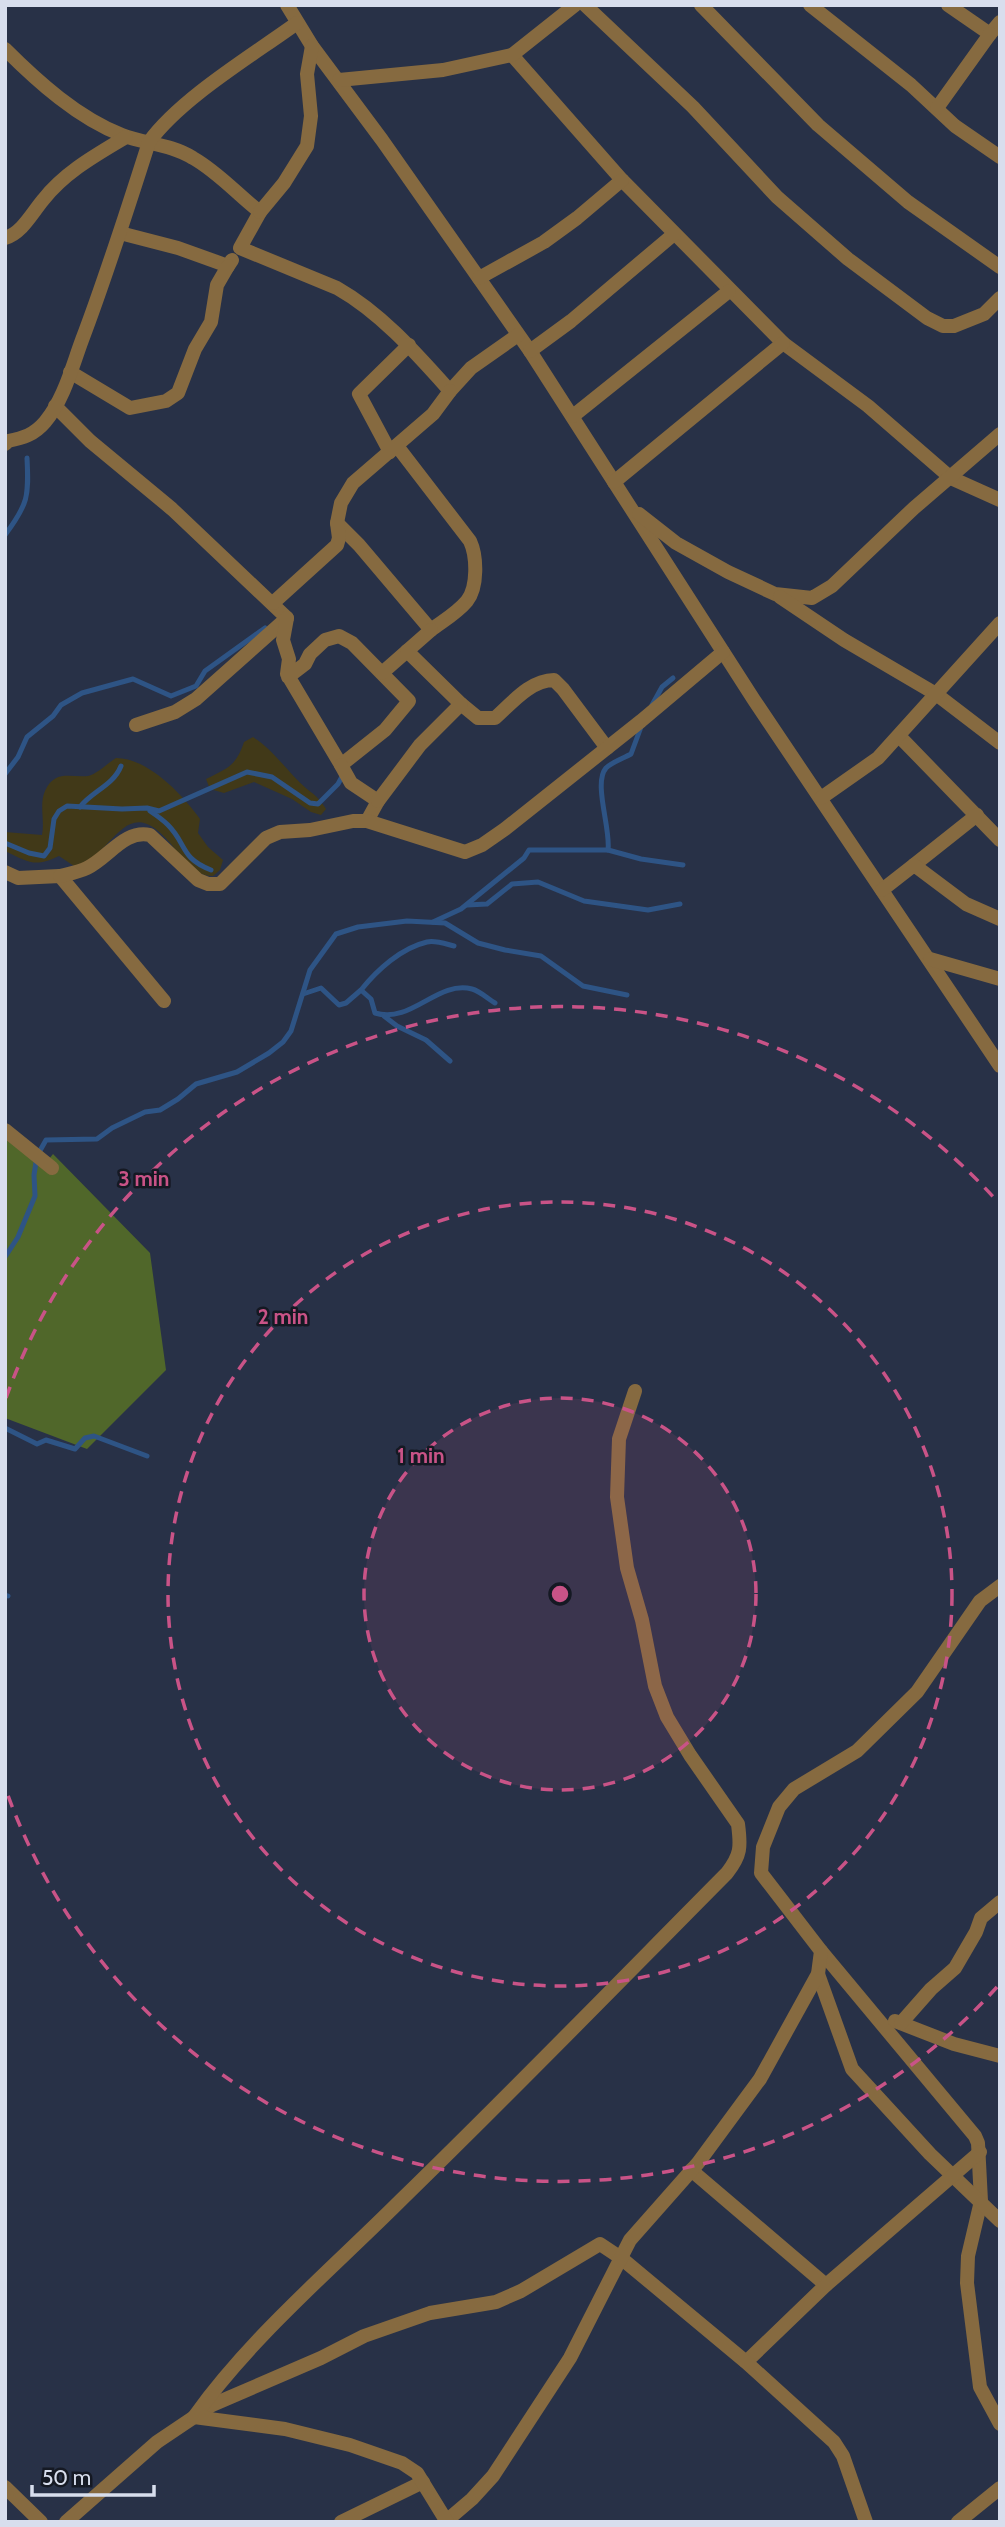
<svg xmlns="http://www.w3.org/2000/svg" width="1005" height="2527" viewBox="0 0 1005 2527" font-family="Cabin,sans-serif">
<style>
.forest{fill:#50672a}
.sand{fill:#413918}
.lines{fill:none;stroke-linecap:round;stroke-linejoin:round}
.stream{stroke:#2e5485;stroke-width:5}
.minor{stroke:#866a40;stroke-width:14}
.ring{fill:none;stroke:#c95387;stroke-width:3.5;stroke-dasharray:12 9}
.centre{fill:#c95387;stroke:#151923;stroke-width:3.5}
.ring-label{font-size:21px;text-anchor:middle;font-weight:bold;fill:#c95387;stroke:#151923;stroke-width:5;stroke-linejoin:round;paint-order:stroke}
</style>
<rect width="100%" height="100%" fill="#283147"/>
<path class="forest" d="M5,1127L45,1164L53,1154L150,1253L166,1370L87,1449L5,1418Z"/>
<g class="sand">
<path d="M253,737C275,751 288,773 307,789C316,796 319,798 326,809L321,815L311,812L292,799L254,782L224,793L210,789L206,779C228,768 236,766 244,742Z"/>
<path d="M116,758C148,758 183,795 200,819L198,833L208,847L223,860L220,870L213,876C193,876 182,858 171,844C124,787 114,859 74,866L59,856C34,868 29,862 5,851V832L42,835C45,821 39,804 45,791C55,769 71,778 88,776C97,774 108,763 116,758Z"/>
</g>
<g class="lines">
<g class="stream">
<path d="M5,535C28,504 29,497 27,458"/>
<path d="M652,705L662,687L673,678"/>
<path d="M5,774L18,757L27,737L53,716L61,705L82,693L133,679L171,696L196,686L205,671L265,628"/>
<path d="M80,807C92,791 113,786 121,766"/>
<path d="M150,811C156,815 163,820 168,825C187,844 180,858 211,870"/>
<path d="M5,843L29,853L44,856L50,848L54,819L59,811L67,806L122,809L147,808L159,811L247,772L272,777L310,803L318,804L338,784L344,773"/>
<path d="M608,850L641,859L683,865"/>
<path d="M467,905L487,904L512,884L538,882L584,901L648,910L680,904"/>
<path d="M433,922L461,909L524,858L529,850H608C611,829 593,783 606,768C612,762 624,758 631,754L641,727"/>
<path d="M361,990C377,970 401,948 427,942C435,940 446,944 454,946"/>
<path d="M303,994L321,988L339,1005L346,1003L361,990L371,999L375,1013C412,1024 437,980 472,989C480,991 488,999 495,1003"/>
<path d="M384,1016L397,1026L426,1040L450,1061"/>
<path d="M5,1257L18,1237L35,1196L34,1175L37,1156L46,1140L97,1139L112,1128L145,1112L160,1110L178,1099L196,1084L237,1072L269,1053L283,1042L291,1031L310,970L336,934L358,927L407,921L445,923L478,943L505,950L541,956L583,986L627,995"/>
<path d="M5,1428L37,1444L46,1440L75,1449L85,1438L94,1436L147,1456"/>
<path d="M5,1595L8,1596"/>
</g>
<g class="minor">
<path d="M287,5L312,46L382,140L530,351L754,700L1000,1066"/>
<path d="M585,5L693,107L777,197L848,259L927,318L943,326H954L984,314L1000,298"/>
<path d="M701,5L818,125L908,202L1000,267"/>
<path d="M810,5L911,85L955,126L1000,157"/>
<path d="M948,5L990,34L1000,22"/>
<path d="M5,49C38,82 78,118 122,135C145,144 171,144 193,158C218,172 238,195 260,212L240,248L337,288C381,313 416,353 450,391L471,368L518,335"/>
<path d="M512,55L622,180L783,343L868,406L951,478L1000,500"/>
<path d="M339,80L443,70L512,55L575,5"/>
<path d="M937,108L990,34"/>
<path d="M260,212L284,183L307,146L311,116L307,74L312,46"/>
<path d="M120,233L178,248L228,266L232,260"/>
<path d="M5,238C22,233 32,213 43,200C65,172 96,155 126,137"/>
<path d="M479,278L544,242L577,218L622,180"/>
<path d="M530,351L571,321L674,234"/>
<path d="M70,372L130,408L166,401L178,393L195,349L211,322L217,285L228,266"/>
<path d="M55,406L90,441L172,509L287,618L196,699L175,712L136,725"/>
<path d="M573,416L729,291"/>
<path d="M5,444L8,441C23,438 34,435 45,422C64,399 72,367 82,340C107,274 128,208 149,142C181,98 253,55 297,23"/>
<path d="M390,452L359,394L409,345"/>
<path d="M614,482L783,343"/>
<path d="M639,514L676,543L728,572L775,594L812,598L832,586L914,508L1000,434"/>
<path d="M337,523L359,545L431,630C443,621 457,613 467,601C478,587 477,556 470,541L397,446"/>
<path d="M780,597L844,640L936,694L1000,743"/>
<path d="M273,603L337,545L339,538L337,523L341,503L353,483L433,414L450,391"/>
<path d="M287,618L283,640L289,659L287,674L341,765L385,730L409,701L352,643L339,636L325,640L310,654L305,664L288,677"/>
<path d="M382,673L431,630"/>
<path d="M461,704L478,718H495C511,704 530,680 554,680L563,689L607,748"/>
<path d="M899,736L1000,840"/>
<path d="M341,765L351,783L378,801L367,821"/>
<path d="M821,798L878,758L1000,623"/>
<path d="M378,801L420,745L461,704L407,651"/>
<path d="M914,865L977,815"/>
<path d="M5,872L18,878L60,876L164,1001"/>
<path d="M60,876C68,874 79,872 87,868C108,858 125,829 150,835L198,880L208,884H220L266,838L280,832L310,830L353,821H367L465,852L482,845L505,829L641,721L723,652"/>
<path d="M882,890L914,865L966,904L1000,919"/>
<path d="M930,959L1000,979"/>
<path d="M5,1130L52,1168"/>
<path d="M821,1951L975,2136L978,2143L981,2201L968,2256L967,2283L980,2387L1000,2424"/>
<path d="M818,1974L852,2069L930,2154L1000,2221"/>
<path d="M895,2021L954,2044L1000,2056"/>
<path d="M901,2023L931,1989L955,1968L976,1932L981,1918L1000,1902"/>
<path d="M691,2170L826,2285"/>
<path d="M746,2362L826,2285L980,2152"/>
<path d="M5,2487L41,2522"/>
<path d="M66,2522L157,2442L212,2405L321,2358L364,2336L430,2313L496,2302L521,2291L600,2244L621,2258L746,2362L834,2442L843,2456L866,2522"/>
<path d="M341,2522L423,2482"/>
<path d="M445,2522L472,2499L493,2476L570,2358L630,2240L698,2163L760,2079L818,1974L821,1951L761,1873L763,1847L779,1807L794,1789L857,1751L917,1692L980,1601L1000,1586"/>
<path d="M447,2522L417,2473L402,2463L350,2445L285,2429L194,2417C252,2336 332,2269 402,2199C512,2092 619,1982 727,1873C741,1855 741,1847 738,1824L690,1755L667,1717L655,1686L642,1620L627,1568L617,1497L619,1439L635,1391"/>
<path d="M958,2522L1000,2488"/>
</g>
</g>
<circle cx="560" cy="1594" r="196" fill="#c95387" fill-opacity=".12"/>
<g class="ring">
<circle cx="560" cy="1594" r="196"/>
<circle cx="560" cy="1594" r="392"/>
<path d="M997 1987A588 588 0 0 1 6 1790M6 1398A588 588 0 0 1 997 1201"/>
</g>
<circle cx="560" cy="1594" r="10" class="centre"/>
<g class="ring-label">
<text x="144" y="1186">3 min</text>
<text x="283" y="1324">2 min</text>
<text x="421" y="1463">1 min</text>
</g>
<rect width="1005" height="2527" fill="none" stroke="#d8deed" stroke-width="14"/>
<path d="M32 2485v10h122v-10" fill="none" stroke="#d8deed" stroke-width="3.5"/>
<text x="42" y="2485" font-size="21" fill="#d8deed" stroke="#151923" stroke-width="5" paint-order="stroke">50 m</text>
</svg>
